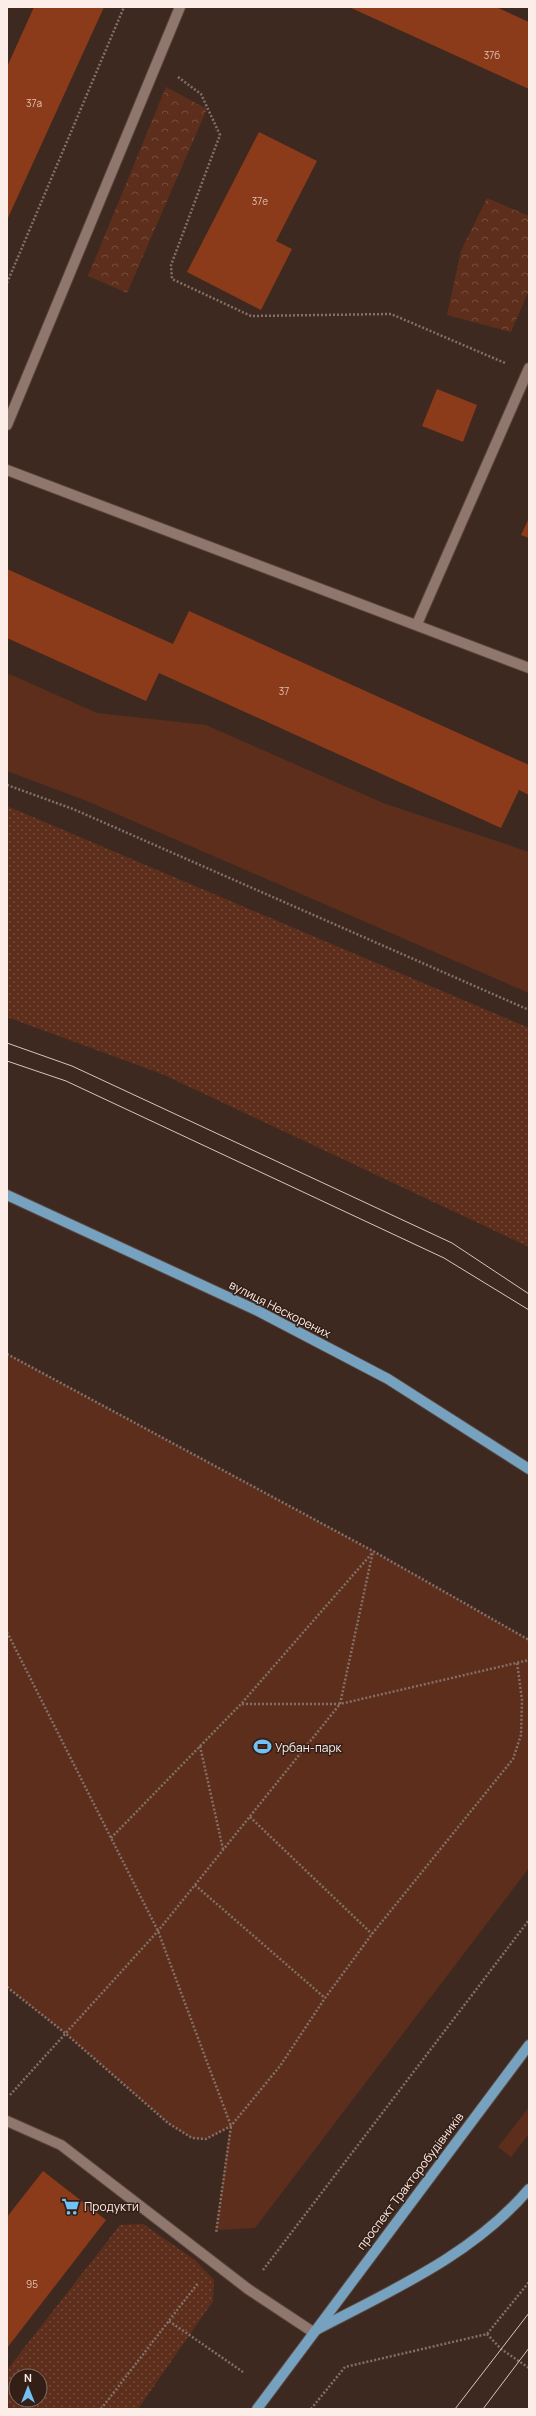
<svg xmlns="http://www.w3.org/2000/svg" width="536" height="2416" viewBox="0 0 536 2416" font-family="Manrope,sans-serif">
<style>
.grass{fill:#5d2e1b}
.park{fill:url(#park-crowns)}
.garden{fill:url(#garden-dots);fill-rule:evenodd}
.building{fill:#8b3b19}
.lines{fill:none;stroke-linecap:round;stroke-linejoin:round}
.minor-casing{stroke:#58463f;stroke-width:12}
.major-casing{stroke:#58463f;stroke-width:12}
.path{stroke:#827069;stroke-width:2.5;stroke-dasharray:2 2;stroke-linecap:butt}
.minor{stroke:#90776d;stroke-width:10}
.major{stroke:#77a2bf;stroke-width:10}
.tram{stroke:#d5c5bf;stroke-width:1}
.labels{text-anchor:middle;dominant-baseline:central;stroke-width:3;stroke-linejoin:round;paint-order:stroke}
.number-label{font-size:10px;fill:#e0c0b4}
.street-label{font-size:12px;fill:#fcede8;stroke:#341f17}
.poi-label{font-size:12px;fill:#fcede8;stroke:#341f17;text-anchor:start}
</style>
<defs>
<pattern id="park-crowns" width="20" height="18" patternUnits="userSpaceOnUse"><rect width="20" height="18" fill="#5d2e1b"/><path d="M2 6a3 3 0 1 1 6 0M12 15a3 3 0 1 1 6 0" fill="none" stroke="#754d3c"/></pattern>
<pattern id="garden-dots" width="8" height="8" patternUnits="userSpaceOnUse"><rect width="8" height="8" fill="#5d2e1b"/><path d="M2 2h.1M6 6h.1" fill="none" stroke="#754d3c" stroke-width="1.8" stroke-linecap="round"/></pattern>
</defs>
<rect width="100%" height="100%" fill="#3e2921"/>
<g class="grass">
<path d="M7,673L97,713L206,725L383,803L529,852V993L87,801L7,771Z"/>
<path d="M7,1354L373,1551L529,1640V1868L255,2228L216,2230L230,2127L206,2139L192,2138L168,2123L65,2033L7,1987Z"/>
<path d="M529,2107V2134L511,2157L498,2147Z"/>
</g>
<g class="park">
<path d="M166,87L207,109L127,293L88,276Z"/>
<path d="M487,198L529,216V290L511,332L447,315L461,251Z"/>
</g>
<g class="garden">
<path d="M7,806L529,1028V1247L162,1074L7,1017Z"/>
<path d="M143,2224L195,2260L214,2280L213,2301L138,2409H7V2370L120,2225ZM16,2376H40V2400H16Z"/>
</g>
<g class="building">
<path d="M34,7H104L7,220V67Z"/>
<path d="M349,7H496L529,22V89Z"/>
<path d="M259,132L317,161L276,241L292,249L261,310L187,272Z"/>
<path d="M437,389L477,405L463,442L422,426Z"/>
<path d="M529,518V538L521,535Z"/>
<path d="M7,569L173,644L189,611L529,765V795L519,790L501,828L159,673L146,701L7,638Z"/>
<path d="M43,2171L106,2220L7,2348V2217Z"/>
</g>
<g class="lines">
<defs>
<g id="minor">
<path d="M7,425L180,7"/>
<path d="M7,470L529,668"/>
<path d="M417,624L529,368"/>
<path d="M7,2121L61,2145L248,2289L313,2332"/>
</g>
<g id="major">
<path d="M7,1195L258,1311L388,1379L529,1469"/>
<path d="M316,2330C392,2290 473,2255 529,2189"/>
<path d="M257,2409L529,2045"/>
</g>
</defs>
<use href="#minor" class="minor-casing"/>
<use href="#major" class="major-casing"/>
<g class="path">
<path d="M178,77L201,94L220,135L171,265L172,279L251,316L391,314L505,363"/>
<path d="M7,283L124,7"/>
<path d="M7,785L73,809L529,1010"/>
<path d="M7,1354L373,1551L529,1640"/>
<path d="M7,1632L158,1931L231,2126L216,2233"/>
<path d="M242,1704H340L529,1660"/>
<path d="M200,1746L223,1849"/>
<path d="M250,1817L372,1934"/>
<path d="M111,1838L241,1704L373,1552"/>
<path d="M195,1885L325,1998"/>
<path d="M7,1987L65,2033L168,2123L192,2138L206,2139L231,2126L280,2066L325,1998L372,1934L513,1759L521,1735L522,1700L517,1662"/>
<path d="M10,2095L158,1931L340,1704L373,1551"/>
<path d="M263,2270L529,1920"/>
<path d="M169,2321L243,2372"/>
<path d="M487,2334L501,2349L529,2368"/>
<path d="M101,2409L198,2283"/>
<path d="M311,2409L345,2367L487,2334L529,2282"/>
</g>
<use href="#minor" class="minor"/>
<use href="#major" class="major"/>
<g class="tram">
<path d="M7,1043L72,1066L452,1243L529,1294"/>
<path d="M7,1061L66,1081L444,1258L529,1310"/>
<path d="M455,2409L529,2313"/>
<path d="M483,2409L529,2348"/>
</g>
</g>
<defs>
<symbol id="stadium-bare" viewBox="-9 -9 18 18"><path d="M0-5a6.5 5 0 1 0 0 10a6.5 5 0 1 0 0-10ZM-3.5-1.8h7v3.6h-7Z" fill="#71c1f5" stroke="#341f17" stroke-width="2.5" paint-order="stroke"/></symbol>
<symbol id="supermarket-bare" viewBox="-9 -9 18 18"><path d="M-6-5.5h2.5l.6 2H6L4.5 2H-2.5L-4.4-4H-6ZM-1.5 3.2a1.3 1.3 0 1 0 .1 0ZM3 3.2a1.3 1.3 0 1 0 .1 0Z" fill="#71c1f5" stroke="#341f17" stroke-width="2.5" paint-order="stroke"/></symbol>
</defs>
<g fill-rule="evenodd">
<use href="#stadium-bare" x="250" y="1734" width="25" height="25"/>
<use href="#supermarket-bare" x="58" y="2194" width="25" height="25"/>
</g>
<g class="labels">
<g class="number-label">
<text x="492" y="55">37б</text>
<text x="34" y="103">37а</text>
<text x="260" y="201">37е</text>
<text x="284" y="691">37</text>
<text x="32" y="2284">95</text>
</g>
<g class="street-label">
<text transform="translate(280 1309) rotate(27)">вулиця Нескорених</text>
<text transform="translate(410 2181) rotate(-53)">проспект Тракторобудівників</text>
</g>
<g class="poi-label">
<text x="275" y="1747">Урбан-парк</text>
<text x="84" y="2206">Продукти</text>
</g>
</g>
<rect width="536" height="2416" fill="none" stroke="#fcede8" stroke-width="16"/>
<g transform="translate(28 2388)"><circle r="19" fill="#341f17" stroke="#84716b"/>
<path d="M0-3L7 15L0 10L-7 15Z" fill="#71c1f5"/>
<text y="-6" font-size="11" font-weight="bold" text-anchor="middle" fill="#fcede8">N</text>
</g>
</svg>
